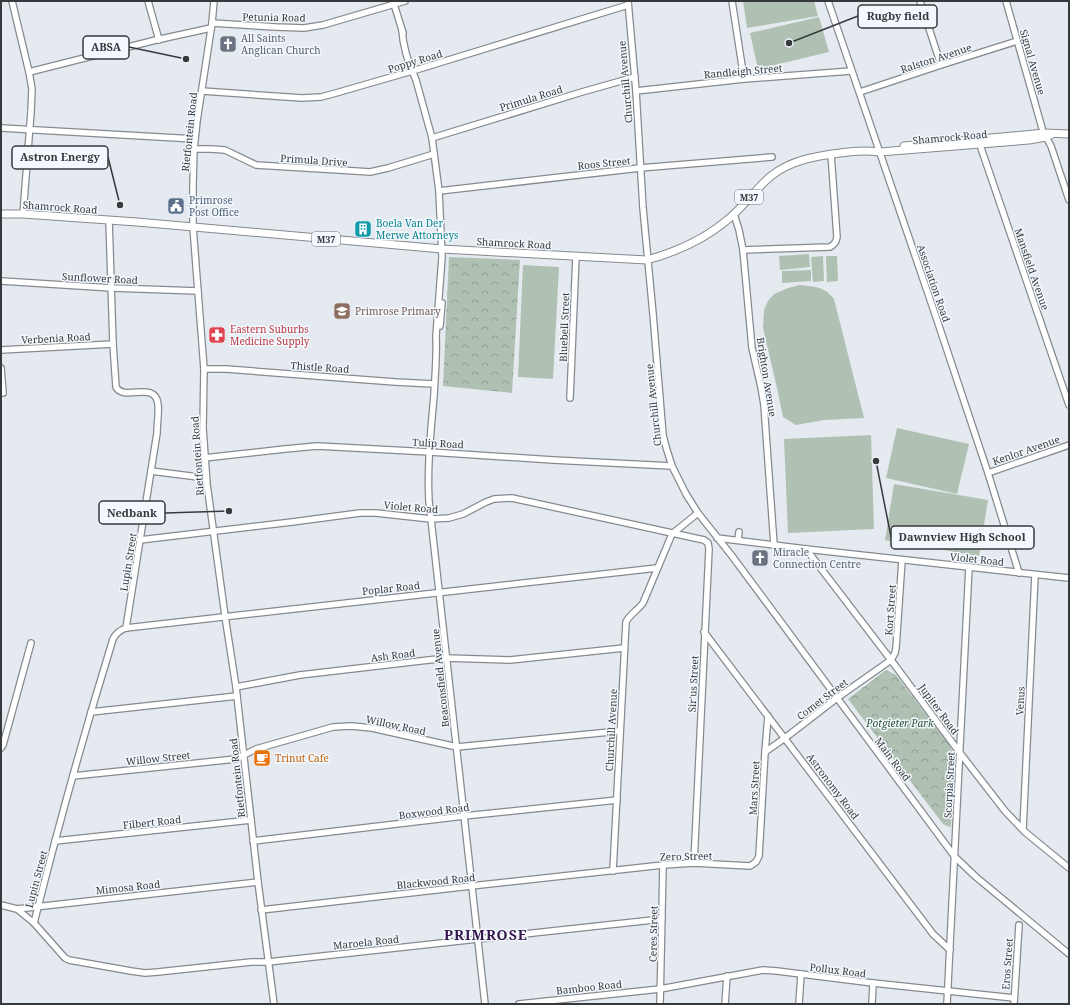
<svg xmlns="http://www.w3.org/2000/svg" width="1070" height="1005" viewBox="0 0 1070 1005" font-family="'Noto Serif',serif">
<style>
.grass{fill:#b0c1b3}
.park{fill:url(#park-crowns)}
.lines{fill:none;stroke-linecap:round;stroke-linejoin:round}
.minor-casing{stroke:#858a8f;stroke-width:8}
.major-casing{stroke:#858a8f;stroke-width:9}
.minor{stroke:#fff;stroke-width:5.5}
.major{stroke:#fff;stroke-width:7}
.labels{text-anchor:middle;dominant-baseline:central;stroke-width:3;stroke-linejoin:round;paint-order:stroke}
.shield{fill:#f2f8fd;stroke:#6f7376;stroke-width:1}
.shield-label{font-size:9px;font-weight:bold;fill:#373a3c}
.street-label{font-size:10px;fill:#373a3c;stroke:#f2f8fd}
.worship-label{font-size:10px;fill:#5b616d;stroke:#f2f8fd;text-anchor:start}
.service-label{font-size:10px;fill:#4e5e75;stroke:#f2f8fd;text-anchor:start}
.culture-label{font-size:10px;fill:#0d838f;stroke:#f2f8fd;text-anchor:start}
.education-label{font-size:10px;fill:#785e54;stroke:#f2f8fd;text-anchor:start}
.health-label{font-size:10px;fill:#be3a42;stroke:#f2f8fd;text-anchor:start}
.park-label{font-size:10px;font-style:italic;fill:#295233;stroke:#f2f8fd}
.food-label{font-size:10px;fill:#c56008;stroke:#f2f8fd;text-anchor:start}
.district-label{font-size:14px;font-weight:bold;letter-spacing:1px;fill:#37164e;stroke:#f2f8fd}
.leader{fill:none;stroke:#373a3c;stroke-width:1.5}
.callout-dot{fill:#373a3c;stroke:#f2f8fd;stroke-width:1.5}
.callout{fill:#f2f8fd;stroke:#373a3c;stroke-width:1.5}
.callout-label{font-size:11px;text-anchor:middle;font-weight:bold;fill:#373a3c}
</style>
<defs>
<pattern id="park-crowns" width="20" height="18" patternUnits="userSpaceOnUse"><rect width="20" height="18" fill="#b0c1b3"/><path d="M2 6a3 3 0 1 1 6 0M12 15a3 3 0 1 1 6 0" fill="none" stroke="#909e93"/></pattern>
</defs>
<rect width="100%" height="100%" fill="#e4eaef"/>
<g class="grass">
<path d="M743,1H814L818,16L747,28Z"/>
<path d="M819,17L829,52L758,69L750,33Z"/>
<path d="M809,254L810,267L780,270L779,256Z"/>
<path d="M823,256L824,281L813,282L811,257Z"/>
<path d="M826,256H837L838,281L827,282Z"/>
<path d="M523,265L559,267L553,379L518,377Z"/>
<path d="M811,270V281L782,283V271Z"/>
<path d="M800,285C815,287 824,286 834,299L864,418L824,420L796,425L783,417L777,388L763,328L764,310L768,301L774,294L788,288Z"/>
<path d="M897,428L969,444L957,494L886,478Z"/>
<path d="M871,435L874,529L788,533L784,439Z"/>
<path d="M894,484L988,500L979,556L885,540Z"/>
</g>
<g class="park">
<path d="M449,257L520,260L512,393L443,386Z"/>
<path d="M886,670L896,675L950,746L953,754L954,761L951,827L947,826L943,824L848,699Z"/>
</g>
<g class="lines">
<defs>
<g id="minor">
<path d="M12,1L29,72L32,89L31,112L23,214"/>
<path d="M148,1L159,40"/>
<path d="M214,1L212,23L197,121L194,149L193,184V227L204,369L203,428L207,484L225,616L236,687L258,882L274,1004"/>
<path d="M393,1L403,33"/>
<path d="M628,1L636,91L643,208L653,314L663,435L666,447L672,466L686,494L698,513L732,556L955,857L976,877L1069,954"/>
<path d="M732,1L744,79"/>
<path d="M828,1L934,311L988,473L1019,573"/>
<path d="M920,1L941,65"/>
<path d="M1006,1L1042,128"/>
<path d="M212,23L276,27L304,28L323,25L405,1"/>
<path d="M402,30C403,47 409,65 416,80L432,138L439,191L442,257L436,336C437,356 435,376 434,395C431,430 427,466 429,501L485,1004"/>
<path d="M29,72L156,40L211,28"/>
<path d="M202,91L302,98L321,97L336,93L419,69L628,5"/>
<path d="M636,91L744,79L851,71"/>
<path d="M860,92L941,65L1017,41"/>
<path d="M1,128L195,139"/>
<path d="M1045,133L1046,137L1051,146L1069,200"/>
<path d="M432,138L582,92L635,77"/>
<path d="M980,140L981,148L1069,405"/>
<path d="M194,149H211L225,150L256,165L355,171L370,172L388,168L434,154"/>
<path d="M439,191L640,168L772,157"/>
<path d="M734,214L739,230L743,250L752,348L761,387L764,405L774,545"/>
<path d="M109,220L113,344L116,387C124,402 155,380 158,404C159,413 157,424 157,433L126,628"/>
<path d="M743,250L830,247C835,244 836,242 837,237L831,154"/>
<path d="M1,281L112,288L198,291"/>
<path d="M440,326L442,303"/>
<path d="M1,350L113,344"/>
<path d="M1,368L3,393"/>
<path d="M204,369H226L395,382L434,384"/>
<path d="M570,398L576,256"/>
<path d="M204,458L285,449L317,446L430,452L553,460L672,466"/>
<path d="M151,471L206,478"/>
<path d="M988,473L1069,445"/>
<path d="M717,538L806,549L1069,578"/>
<path d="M140,540L292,522L360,513H376L431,519L449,518L463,514L486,502L494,499L512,498L704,540L708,543L709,549L694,863"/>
<path d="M738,540L739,532"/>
<path d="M806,549L891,660L960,753L1005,811L1025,832L1069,868"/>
<path d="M704,632L933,934L950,950"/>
<path d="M236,687L300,675L446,658L510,660L624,648"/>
<path d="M91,712L237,696"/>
<path d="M1,748L3,745L31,643"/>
<path d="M765,752L785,738L837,698L891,660L895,653L896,648L902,560"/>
<path d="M73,776L236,759L256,749L333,727L351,726L372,728L457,747L620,731"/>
<path d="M1023,829L1035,575"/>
<path d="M55,841L251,820"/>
<path d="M253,841L464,816L617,800"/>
<path d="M613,871L626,622C630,614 638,610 643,603L672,534L698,513"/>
<path d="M1,905L17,909L258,882"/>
<path d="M17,909L34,923L65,958L69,960L131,971L145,973L158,972L251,962H268L662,919"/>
<path d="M261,910L471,886L663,865L694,863L750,866L756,862L759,856L765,752L768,716"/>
<path d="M34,923C58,827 84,733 113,639C116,633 120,630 126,628L657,568"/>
<path d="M519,1004L660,989L763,970L777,971L873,983L1014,998"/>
<path d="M660,1004L663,865"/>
<path d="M725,1004L727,976"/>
<path d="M799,1004L801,974"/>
<path d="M872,1004L873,983"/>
<path d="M947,1004L969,567"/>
<path d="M1014,1004L1019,925"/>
</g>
<g id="major">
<path d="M904,146L1045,133L1069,134"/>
<path d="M1,214H23L137,222L442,249L647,260C676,252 703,240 726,221C743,208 755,189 771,176C791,160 816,156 840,153C853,151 866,150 880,152L1029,140L1046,137L1052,134"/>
</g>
</defs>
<use href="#minor" class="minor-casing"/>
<use href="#major" class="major-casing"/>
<use href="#minor" class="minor"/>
<use href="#major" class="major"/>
</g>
<defs>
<symbol id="church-square" viewBox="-11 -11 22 22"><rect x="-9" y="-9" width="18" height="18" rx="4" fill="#6b7280" stroke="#f2f8fd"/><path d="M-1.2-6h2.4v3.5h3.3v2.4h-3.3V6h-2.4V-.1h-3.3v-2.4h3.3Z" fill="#fff"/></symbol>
<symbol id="civic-square" viewBox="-11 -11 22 22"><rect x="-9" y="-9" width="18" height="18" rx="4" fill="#5c6f8a" stroke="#f2f8fd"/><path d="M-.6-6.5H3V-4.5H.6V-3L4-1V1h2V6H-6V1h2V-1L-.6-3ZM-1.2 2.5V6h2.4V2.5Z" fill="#fff"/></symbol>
<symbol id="building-square" viewBox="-11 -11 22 22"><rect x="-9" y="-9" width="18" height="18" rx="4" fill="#0f9aa8" stroke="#f2f8fd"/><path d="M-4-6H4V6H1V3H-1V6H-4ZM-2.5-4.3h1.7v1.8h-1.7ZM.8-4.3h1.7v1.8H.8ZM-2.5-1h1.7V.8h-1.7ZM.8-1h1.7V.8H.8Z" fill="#fff"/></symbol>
<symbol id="school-square" viewBox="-11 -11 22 22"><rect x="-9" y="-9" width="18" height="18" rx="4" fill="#8d6e63" stroke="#f2f8fd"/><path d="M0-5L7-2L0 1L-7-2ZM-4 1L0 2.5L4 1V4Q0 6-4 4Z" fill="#fff"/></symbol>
<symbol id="pharmacy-square" viewBox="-11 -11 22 22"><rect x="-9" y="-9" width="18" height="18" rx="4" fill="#e0444e" stroke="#f2f8fd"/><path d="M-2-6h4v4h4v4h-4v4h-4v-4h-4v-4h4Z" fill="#fff"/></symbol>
<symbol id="cafe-square" viewBox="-11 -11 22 22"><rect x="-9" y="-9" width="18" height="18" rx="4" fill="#e8710a" stroke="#f2f8fd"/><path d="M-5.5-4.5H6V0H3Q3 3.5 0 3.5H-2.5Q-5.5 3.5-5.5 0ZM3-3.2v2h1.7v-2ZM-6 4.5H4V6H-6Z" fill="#fff"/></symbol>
</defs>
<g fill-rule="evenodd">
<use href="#church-square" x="218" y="34" width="20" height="20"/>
<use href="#civic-square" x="166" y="196" width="20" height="20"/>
<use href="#building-square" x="353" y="219" width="20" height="20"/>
<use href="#school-square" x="332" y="301" width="20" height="20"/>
<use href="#pharmacy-square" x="207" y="325" width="20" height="20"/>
<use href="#church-square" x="750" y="548" width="20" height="20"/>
<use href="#cafe-square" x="252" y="748" width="20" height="20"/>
</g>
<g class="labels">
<g class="shield">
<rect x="735" y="190" width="28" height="14" rx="3"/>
<rect x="312" y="232" width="28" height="14" rx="3"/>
</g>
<g class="shield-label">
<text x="749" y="197">M37</text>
<text x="326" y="239">M37</text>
</g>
<g class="street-label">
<text transform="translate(274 17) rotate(1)">Petunia Road</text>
<text transform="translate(936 58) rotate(-18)">Ralston Avenue</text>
<text transform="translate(415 61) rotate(-17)">Poppy Road</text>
<text transform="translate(1033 62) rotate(74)">Signal Avenue</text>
<text transform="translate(743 71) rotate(-5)">Randleigh Street</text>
<text transform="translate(625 82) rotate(-95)">Churchill Avenue</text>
<text transform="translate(531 98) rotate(-17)">Primula Road</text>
<text transform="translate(189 132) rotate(-84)">Rietfontein Road</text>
<text transform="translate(950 137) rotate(-5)">Shamrock Road</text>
<text transform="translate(314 160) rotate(4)">Primula Drive</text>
<text transform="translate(604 163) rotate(-6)">Roos Street</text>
<text transform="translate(60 207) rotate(4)">Shamrock Road</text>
<text transform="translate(514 243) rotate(3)">Shamrock Road</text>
<text transform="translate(1032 269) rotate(71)">Mansfield Avenue</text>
<text transform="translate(100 278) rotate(3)">Sunflower Road</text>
<text transform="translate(934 283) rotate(71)">Association Road</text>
<text transform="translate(564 327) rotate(-88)">Bluebell Street</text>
<text transform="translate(56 338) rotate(-3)">Verbenia Road</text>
<text transform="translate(320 367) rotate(4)">Thistle Road</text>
<text transform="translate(767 377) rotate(81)">Brighton Avenue</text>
<text transform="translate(653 405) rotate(-96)">Churchill Avenue</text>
<text transform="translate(438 443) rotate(3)">Tulip Road</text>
<text transform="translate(1026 450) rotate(-19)">Kenlor Avenue</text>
<text transform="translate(197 456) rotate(-94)">Rietfontein Road</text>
<text transform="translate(411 507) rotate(5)">Violet Road</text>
<text transform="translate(977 559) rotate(6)">Violet Road</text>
<text transform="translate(128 562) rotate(-81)">Lupin Street</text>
<text transform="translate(391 588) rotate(-6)">Poplar Road</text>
<text transform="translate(890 610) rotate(-86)">Kort Street</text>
<text transform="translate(393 655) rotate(-7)">Ash Road</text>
<text transform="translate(440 678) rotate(-96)">Beaconsfield Avenue</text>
<text transform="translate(693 684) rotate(-87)">Sir'us Street</text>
<text transform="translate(822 699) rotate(-37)">Comet Street</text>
<text transform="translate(1020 701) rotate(-87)">Venus</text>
<text transform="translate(939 709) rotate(54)">Jupiter Road</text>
<text transform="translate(396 725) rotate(12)">Willow Road</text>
<text transform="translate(611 730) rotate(-87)">Churchill Avenue</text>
<text transform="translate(158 758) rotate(-6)">Willow Street</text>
<text transform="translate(893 759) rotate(53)">Main Road</text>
<text transform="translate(237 778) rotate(-96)">Rietfontein Road</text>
<text transform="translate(949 785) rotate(-87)">Scorpia Street</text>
<text transform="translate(833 786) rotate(53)">Astronomy Road</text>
<text transform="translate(754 788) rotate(-87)">Mars Street</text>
<text transform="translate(434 811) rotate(-7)">Boxwood Road</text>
<text transform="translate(152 822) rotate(-6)">Filbert Road</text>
<text transform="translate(686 856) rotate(-1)">Zero Street</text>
<text transform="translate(36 879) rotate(-75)">Lupin Street</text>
<text transform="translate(436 881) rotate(-6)">Blackwood Road</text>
<text transform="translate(128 887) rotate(-6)">Mimosa Road</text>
<text transform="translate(653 934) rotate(-89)">Ceres Street</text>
<text transform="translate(366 942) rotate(-6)">Maroela Road</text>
<text transform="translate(1007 964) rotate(-86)">Eros Street</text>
<text transform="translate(838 970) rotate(7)">Pollux Road</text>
<text transform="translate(589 987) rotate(-6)">Bamboo Road</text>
</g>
<g class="worship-label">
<text x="241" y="38">All Saints<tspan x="241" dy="12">Anglican Church</tspan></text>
<text x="773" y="552">Miracle<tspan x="773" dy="12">Connection Centre</tspan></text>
</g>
<g class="service-label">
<text x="189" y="200">Primrose<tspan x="189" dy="12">Post Office</tspan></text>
</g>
<g class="culture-label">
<text x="376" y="223">Boela Van Der<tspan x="376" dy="12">Merwe Attorneys</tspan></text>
</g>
<g class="education-label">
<text x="355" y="311">Primrose Primary</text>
</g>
<g class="health-label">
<text x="230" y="329">Eastern Suburbs<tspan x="230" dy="12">Medicine Supply</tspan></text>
</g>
<g class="park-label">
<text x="900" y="723">Potgieter Park</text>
</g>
<g class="food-label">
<text x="275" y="758">Trinut Cafe</text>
</g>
<g class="district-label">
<text x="486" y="934">PRIMROSE</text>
</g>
</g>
<path class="leader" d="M789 43L858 16M186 59L129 47M120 205L108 157M229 511L165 513M876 461L891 537"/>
<g class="callout-dot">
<circle cx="789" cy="43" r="4"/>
<circle cx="186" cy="59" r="4"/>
<circle cx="120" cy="205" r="4"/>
<circle cx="229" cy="511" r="4"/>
<circle cx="876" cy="461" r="4"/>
</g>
<g class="callout">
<rect x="858" y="5" width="79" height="23" rx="4"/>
<rect x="83" y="36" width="46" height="23" rx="4"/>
<rect x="12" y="146" width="96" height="23" rx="4"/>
<rect x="99" y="501" width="66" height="23" rx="4"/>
<rect x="891" y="526" width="143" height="23" rx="4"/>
</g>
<g class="callout-label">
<text x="898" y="20">Rugby field</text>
<text x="106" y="51">ABSA</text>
<text x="60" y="161">Astron Energy</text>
<text x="132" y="517">Nedbank</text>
<text x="962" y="541">Dawnview High School</text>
</g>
<rect width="1070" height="1005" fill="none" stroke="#373a3c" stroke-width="4"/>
</svg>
